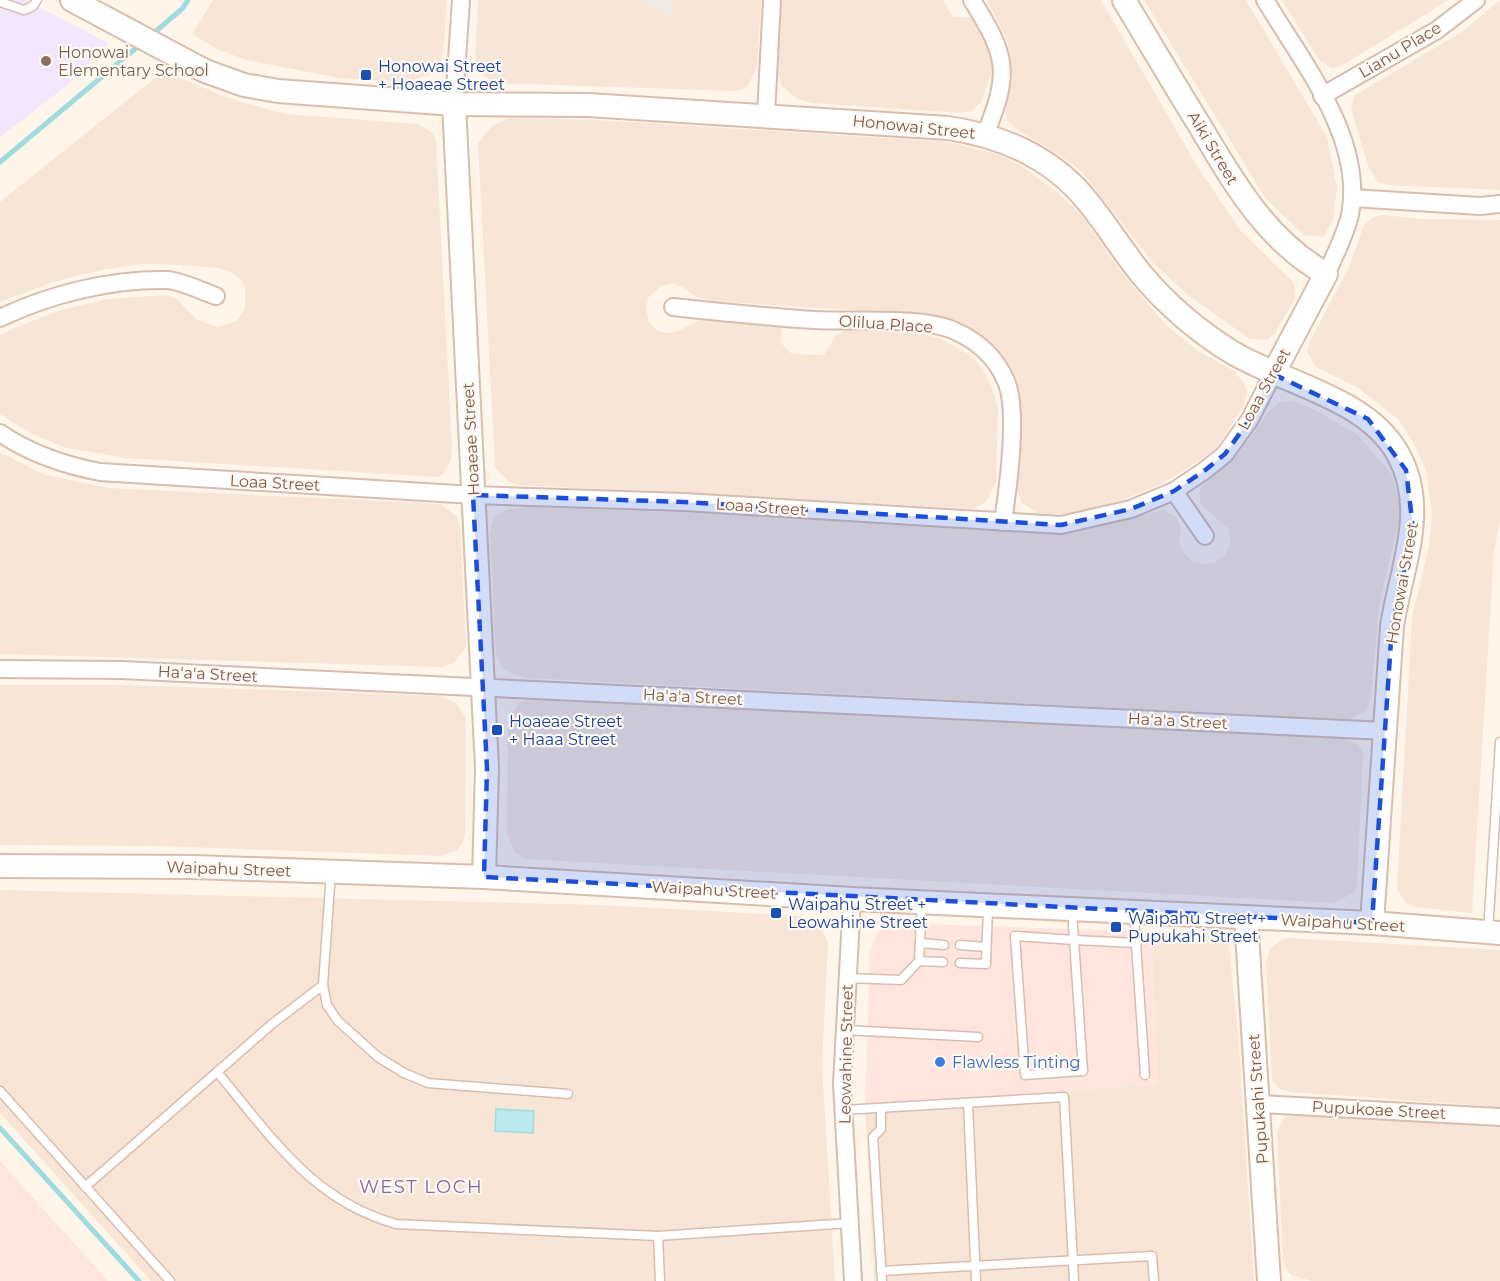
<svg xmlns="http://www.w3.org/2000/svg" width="1500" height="1281" viewBox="0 0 1500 1281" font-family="Montserrat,sans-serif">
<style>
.residential{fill:#f7e6d7}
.commercial{fill:#ffe5de}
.industrial{fill:#f0e8e3}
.education{fill:#f2e6fc}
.water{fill:#bbe9ec;stroke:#a0dbdf;stroke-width:1.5}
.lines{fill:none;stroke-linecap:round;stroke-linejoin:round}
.stream{stroke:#a0dbdf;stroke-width:5}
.lane-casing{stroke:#d6bdb0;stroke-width:11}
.street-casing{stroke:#d6bdb0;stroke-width:20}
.secondary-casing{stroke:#d9bdac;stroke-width:26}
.lane{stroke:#fff;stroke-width:8}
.street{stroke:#fff;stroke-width:16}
.secondary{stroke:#fff;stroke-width:22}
.marked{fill:#1d4ed8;fill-opacity:0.2;stroke:#1d4ed8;stroke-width:4.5;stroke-dasharray:12 8;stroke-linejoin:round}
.education-dot{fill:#8d6e63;stroke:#fff9f3;stroke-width:2}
.transit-dot{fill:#1a4fb4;stroke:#fff9f3;stroke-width:2}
.shop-dot{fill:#3f7fe0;stroke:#fff9f3;stroke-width:2}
.labels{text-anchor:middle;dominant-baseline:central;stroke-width:4.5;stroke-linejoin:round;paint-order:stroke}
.street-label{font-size:16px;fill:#7e5749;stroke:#fff9f3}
.education-label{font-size:16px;fill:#785e54;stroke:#fff9f3;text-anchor:start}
.transit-label{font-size:16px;fill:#164399;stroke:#fff9f3;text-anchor:start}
.shop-label{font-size:16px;fill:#366cbe;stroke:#fff9f3;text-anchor:start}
.neighbourhood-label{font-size:18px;letter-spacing:1.5px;fill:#8765a1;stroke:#fff9f3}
</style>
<rect width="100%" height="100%" fill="#fff5ea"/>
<g class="residential">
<path d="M213,0H447L443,56L435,73L407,82L339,78L246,60L217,49L192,34Z"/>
<path d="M478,0H634L673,16V0H761L757,67L747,87L737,91L495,83L478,72L475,61Z"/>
<path d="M781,0H943L953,17H971L979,24L988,44L992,70L981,103L972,111L961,113L812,103L797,99L781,85L778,72Z"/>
<path d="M987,0H1101L1197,166L1240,230L1294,283L1295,299L1275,333L1267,340L1250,339L1188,295L1154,264L1082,172L1061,156L1019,131L1007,120L1005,110L1012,76L1011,57L1006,38Z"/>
<path d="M1144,0H1246L1327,137L1337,188L1333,221L1323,237L1304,235L1266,199Z"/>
<path d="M1282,0H1449L1341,66L1332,68L1319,60Z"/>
<path d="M1500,0V190L1388,185L1378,182L1368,166L1351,108L1355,95L1462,32Z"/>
<path d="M164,71L231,99L285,114L418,124L433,133L436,141L452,447L451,460L443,474L437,477L127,458L66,448L30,433L0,414V335L17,327L61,310L108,299L165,295L177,299L197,320L218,327L236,321L245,309V289L242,280L234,274L219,268L181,265L139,264L92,272L53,282L0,302V202Z"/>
<path d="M509,118L597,120L948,142L1000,155L1023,167L1059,194L1083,217L1121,272L1166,325L1197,350L1234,371L1244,383L1247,392L1244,405L1217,447L1199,461L1160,485L1115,503L1060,516L1037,513L1022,503L1017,490L1020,416L992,347L972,329L948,319L928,315L712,301L697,297L682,287L672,284L661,286L648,298L646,309L649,322L658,331L668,333L678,331L700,320L773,324L782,329L781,343L792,354L824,355L836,335L847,330L911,333L939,338L972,356L983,369L992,388L998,408L996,482L986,502L973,509L520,485L509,482L495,467L478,143L492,126Z"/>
<path d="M1383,215L1423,219L1500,220V522L1494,551L1472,913L1415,907L1406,903L1397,889L1412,617L1429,546L1432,515L1426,470L1413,442L1398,419L1358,388L1316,367L1307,351L1309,343L1349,267L1364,225L1374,217Z"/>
<path d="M1293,401L1311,408L1357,434L1392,475L1399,500V521L1379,605L1371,698L1366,710L1349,720L527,678L512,674L502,667L496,654L490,533L492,522L498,514L508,509L529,507L695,513L1054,533L1078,531L1164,510L1176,517L1181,528L1179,543L1184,553L1193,562L1203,564L1216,562L1226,554L1231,542L1229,529L1201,505L1199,495L1201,487L1235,458L1270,410L1280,402Z"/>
<path d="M0,452L42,474L109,488L441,504L457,517L460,529L466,647L454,663L442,667L0,654Z"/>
<path d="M0,685H127L440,696L456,703L466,718L465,835L462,844L457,850L440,856L157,846L0,845Z"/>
<path d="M532,697L1345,739L1358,745L1363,752L1357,885L1353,893L1334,903L526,859L515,853L507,834L508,718L520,702Z"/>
<path d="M0,890L602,905L799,916L811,920L821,928L828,943L822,1066L835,1281H151L0,1113Z"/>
<path d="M1151,932L1215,933L1223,936L1229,944L1239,1047L1254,1281H874L865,1105L1158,1084Z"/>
<path d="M1289,938L1500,950V1107L1290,1092L1280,1089L1272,1080L1266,963L1270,949L1282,939Z"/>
<path d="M1299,1113L1500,1126V1281H1312L1291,1275L1286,1269L1283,1260L1277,1133L1284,1118Z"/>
</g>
<g class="commercial">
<path d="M895,923L1151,932L1158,1084L865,1105L870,951L877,933L886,925Z"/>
<path d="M0,1161L108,1281H0Z"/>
</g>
<path class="industrial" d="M634,0H673V16Z"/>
<path class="education" d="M0,0H26L108,43L75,79L0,137Z"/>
<path class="water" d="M496,1109L534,1111L533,1133L495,1131Z"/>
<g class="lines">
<g class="stream">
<path d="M150,36L182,9L188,0"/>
<path d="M0,162L141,44"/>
<path d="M0,1128L139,1281"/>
</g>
<defs>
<g id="lane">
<path d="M0,2L24,10L33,6L37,0"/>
<path d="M922,902L919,961L943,962"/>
<path d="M1072,909L1074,940L1137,943"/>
<path d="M1134,914L1145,1075"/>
<path d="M1488,932L1500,742"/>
<path d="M1015,936L1074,940L1083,1071L1025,1075Z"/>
<path d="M920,943L944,945"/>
<path d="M960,945L986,947"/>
<path d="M960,963L986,964L988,907"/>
<path d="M848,978L901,980L919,961"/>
<path d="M323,985L327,1005L338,1021L378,1057L404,1073L428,1083L568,1094"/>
<path d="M845,1030L978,1037"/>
<path d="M217,1072L272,1024L323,985L331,872"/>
<path d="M0,1091L170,1281"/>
<path d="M968,1103L976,1281"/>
<path d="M881,1109V1129L873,1137L882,1281"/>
<path d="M843,1110L1064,1097L1074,1281"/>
<path d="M85,1187L217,1072C272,1137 311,1200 396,1224L658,1236"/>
<path d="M881,1271L1152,1256L1154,1281"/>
<path d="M660,1281L658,1236L850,1223"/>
</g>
<g id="street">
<path d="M972,0C1007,56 1011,72 985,135"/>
<path d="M1265,0C1302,62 1365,139 1350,215C1345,236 1335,255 1326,274"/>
<path d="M1322,96L1437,30L1476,0"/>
<path d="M454,104L461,0"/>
<path d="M766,115L772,0"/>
<path d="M1352,198L1480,206L1500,204"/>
<path d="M673,307C720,312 767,317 814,320C853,322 922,316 955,331C978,341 996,358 1006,381C1019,411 1008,488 1003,522"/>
<path d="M0,318C50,294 111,279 167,280C182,281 201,291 216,296"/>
<path d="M0,433C31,454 63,465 100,472L473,495L684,502L1061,525L1131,509L1174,491L1204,471L1225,454L1250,419L1273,374"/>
<path d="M1174,491L1205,536"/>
<path d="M0,669L121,670L1386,731"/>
<path d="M852,899L842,1084L853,1281"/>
<path d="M1259,1104L1500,1117"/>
</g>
<g id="secondary">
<path d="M72,0L205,71L244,85L278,91L454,104L588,105L948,128C1002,136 1053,158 1088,202C1107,225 1123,252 1142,275C1167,305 1201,334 1235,354C1287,384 1368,399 1398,454C1429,509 1401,568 1392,626L1372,923"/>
<path d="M1124,0C1149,42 1174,84 1200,126C1234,183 1266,240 1326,274L1273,374"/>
<path d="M454,104L487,769L484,877"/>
<path d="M0,866L194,867L484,877L852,899L1372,923L1500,933"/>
<path d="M1246,918L1269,1281"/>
</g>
</defs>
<use href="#lane" class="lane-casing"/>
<use href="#street" class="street-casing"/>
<use href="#secondary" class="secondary-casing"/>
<use href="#lane" class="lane"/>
<use href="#street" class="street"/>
<use href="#secondary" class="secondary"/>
</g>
<path class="marked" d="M1273,374L1368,419L1406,470L1413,528L1392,626L1372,923L484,877L487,769L473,495L684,502L1061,525L1131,509L1174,491L1204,471L1225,454L1250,419Z"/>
<circle class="education-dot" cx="46" cy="61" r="6"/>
<g class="transit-dot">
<rect x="360" y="69" width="12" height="12" rx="3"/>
<rect x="491" y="724" width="12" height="12" rx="3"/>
<rect x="770" y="907" width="12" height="12" rx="3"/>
<rect x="1110" y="921" width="12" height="12" rx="3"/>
</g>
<circle class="shop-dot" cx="940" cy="1062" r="6"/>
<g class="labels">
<g class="street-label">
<text transform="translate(1400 50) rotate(-31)">Lianu Place</text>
<text transform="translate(914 127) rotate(6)">Honowai Street</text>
<text transform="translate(1213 148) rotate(59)">Aiki Street</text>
<text transform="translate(886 324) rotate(4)">Olilua Place</text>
<text transform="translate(1264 389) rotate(-61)">Loaa Street</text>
<text transform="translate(471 439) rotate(-93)">Hoaeae Street</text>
<text transform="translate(275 483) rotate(3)">Loaa Street</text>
<text transform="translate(761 507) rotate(4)">Loaa Street</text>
<text transform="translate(1402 583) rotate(-80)">Honowai Street</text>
<text transform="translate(208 674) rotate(3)">Ha'a'a Street</text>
<text transform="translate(693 697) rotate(3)">Ha'a'a Street</text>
<text transform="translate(1178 721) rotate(3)">Ha'a'a Street</text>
<text transform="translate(229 869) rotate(2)">Waipahu Street</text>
<text transform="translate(714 890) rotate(3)">Waipahu Street</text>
<text transform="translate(1343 923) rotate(3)">Waipahu Street</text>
<text transform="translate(846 1054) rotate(-89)">Leowahine Street</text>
<text transform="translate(1258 1099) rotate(-94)">Pupukahi Street</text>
<text transform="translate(1379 1110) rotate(3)">Pupukoae Street</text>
</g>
<g class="education-label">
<text x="58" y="52">Honowai<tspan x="58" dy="18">Elementary School</tspan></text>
</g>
<g class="transit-label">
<text x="378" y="66">Honowai Street<tspan x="378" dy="18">+ Hoaeae Street</tspan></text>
<text x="509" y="721">Hoaeae Street<tspan x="509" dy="18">+ Haaa Street</tspan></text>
<text x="788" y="904">Waipahu Street +<tspan x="788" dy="18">Leowahine Street</tspan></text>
<text x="1128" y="918">Waipahu Street +<tspan x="1128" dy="18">Pupukahi Street</tspan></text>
</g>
<g class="shop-label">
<text x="952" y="1062">Flawless Tinting</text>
</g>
<g class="neighbourhood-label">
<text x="421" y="1187">WEST LOCH</text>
</g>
</g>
</svg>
